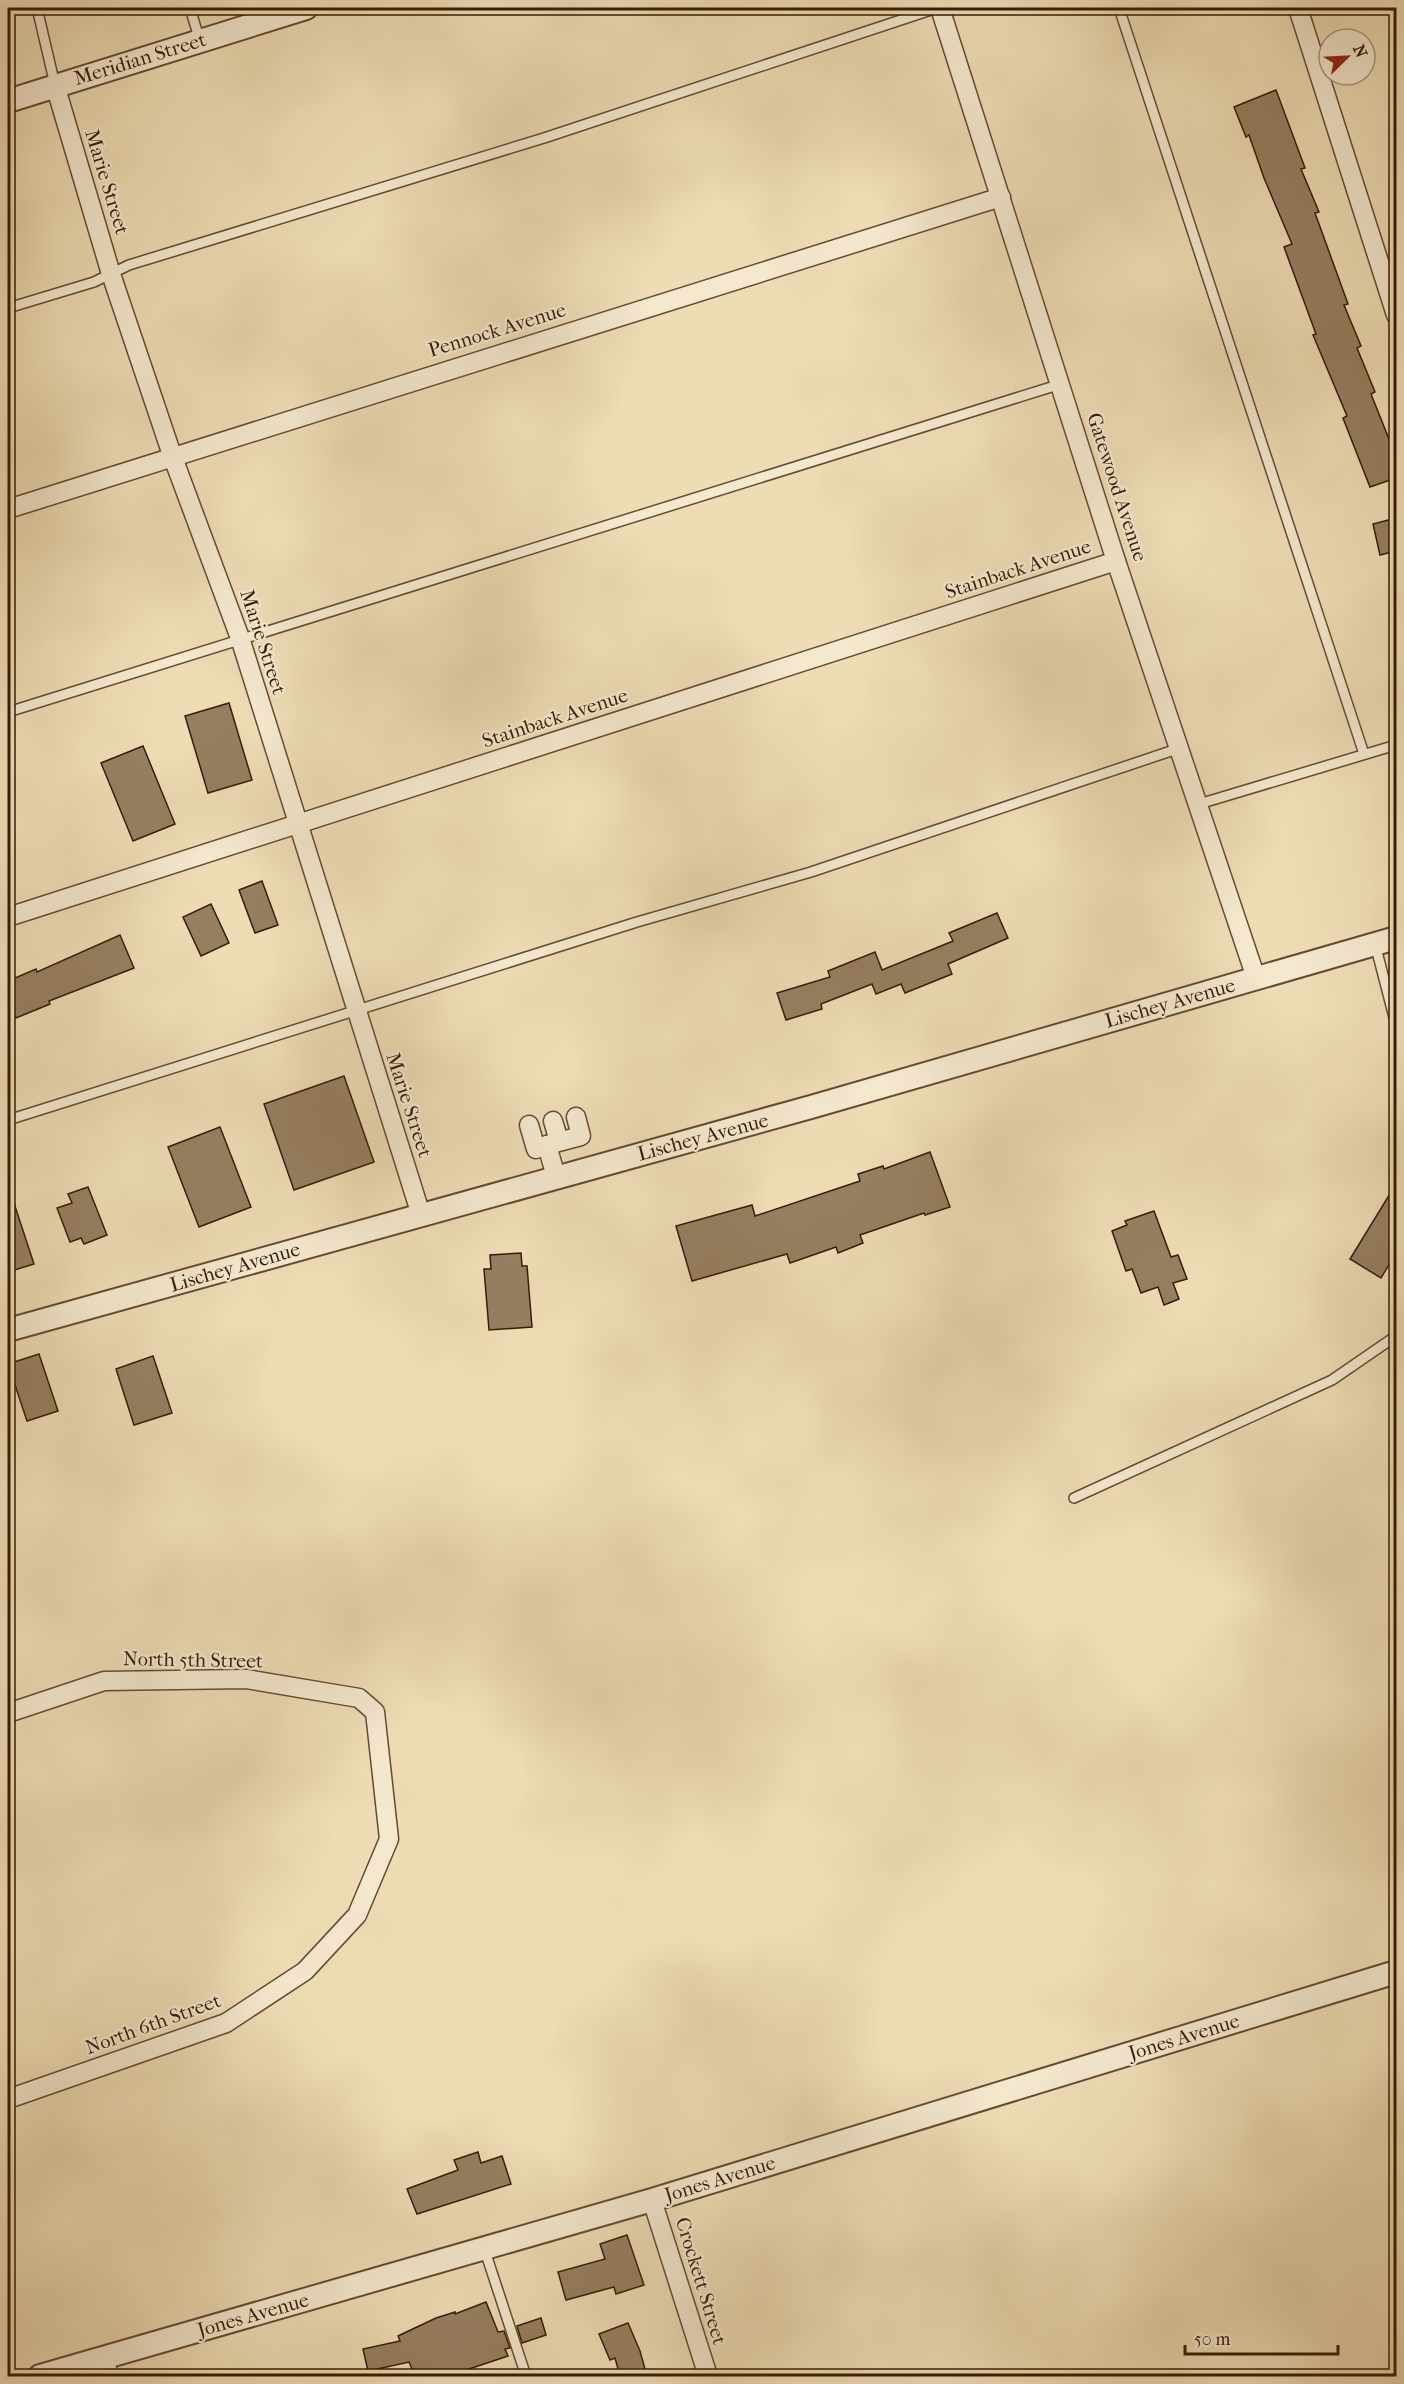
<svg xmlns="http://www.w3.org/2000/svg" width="1404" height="2384" viewBox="0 0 1404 2384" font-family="'IM FELL French Canon',serif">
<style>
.building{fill:#967f61;stroke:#361b05;stroke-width:1.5}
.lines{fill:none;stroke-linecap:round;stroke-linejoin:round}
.service-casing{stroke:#644b31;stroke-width:12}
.minor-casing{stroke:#644b31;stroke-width:21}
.tertiary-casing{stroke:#644b31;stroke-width:26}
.service{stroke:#f4e8cf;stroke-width:9}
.minor{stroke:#f4e8cf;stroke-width:18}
.tertiary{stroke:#f4e8cf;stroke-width:22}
.labels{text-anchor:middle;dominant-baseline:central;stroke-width:4.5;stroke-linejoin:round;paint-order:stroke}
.street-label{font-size:20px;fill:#361b05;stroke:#f4e8cf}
</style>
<rect width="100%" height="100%" fill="#eedcb5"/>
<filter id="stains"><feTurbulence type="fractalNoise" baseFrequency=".00333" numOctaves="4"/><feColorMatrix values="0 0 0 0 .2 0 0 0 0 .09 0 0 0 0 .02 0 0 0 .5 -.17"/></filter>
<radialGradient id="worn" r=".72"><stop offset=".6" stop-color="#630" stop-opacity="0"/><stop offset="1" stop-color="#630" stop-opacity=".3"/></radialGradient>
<g class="building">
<path d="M1276,90L1305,168L1301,169L1319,212L1315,213L1348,304L1344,305L1361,346L1357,348L1375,392L1371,394L1393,449L1396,448V478L1370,487L1343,418L1347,416L1313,335L1316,334L1284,247L1292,244L1264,178L1249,135L1246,137L1234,107Z"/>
<path d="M1396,518V551L1380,555L1373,524Z"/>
<path d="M229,703L252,780L208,793L185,716Z"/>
<path d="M143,746L175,824L133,841L101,763Z"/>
<path d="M262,881L278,925L255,933L239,890Z"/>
<path d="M211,904L229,943L201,956L183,917Z"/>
<path d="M997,913L1008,938L948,964L952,974L905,993L901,984L876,994L872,984L821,1004L822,1009L786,1020L777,993L830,977L828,971L875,952L882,970L953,941L949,933Z"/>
<path d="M120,935L134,968L49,1001L50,1004L16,1018L8,996V981L36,969L37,972Z"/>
<path d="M344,1076L374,1162L294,1190L264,1104Z"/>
<path d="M220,1127L251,1207L199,1227L168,1147Z"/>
<path d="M930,1152L950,1207L925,1215L924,1213L860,1235L863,1243L838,1253L836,1247L790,1263L787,1254L692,1281L676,1226L752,1205L755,1216L860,1181L858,1174L883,1166L884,1169Z"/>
<path d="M1396,1184V1253L1381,1278L1350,1259Z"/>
<path d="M88,1187L107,1235L84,1244L81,1238L70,1242L57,1208L72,1203L68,1194Z"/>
<path d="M8,1194H11L34,1264L8,1272Z"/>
<path d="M1154,1211L1171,1257L1178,1255L1187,1279L1173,1283L1179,1299L1164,1305L1158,1287L1141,1293L1132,1269L1126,1271L1112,1231L1127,1225L1125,1221Z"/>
<path d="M521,1253L522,1266H527L532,1327L489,1330L484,1269H491L490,1255Z"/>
<path d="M39,1354L58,1411L27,1421L8,1364Z"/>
<path d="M153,1356L172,1413L134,1425L116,1369Z"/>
<path d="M478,2152L481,2163L502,2156L511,2184L417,2214L407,2189L458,2170L454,2160Z"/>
<path d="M627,2235L644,2285L616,2294L614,2287L566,2300L558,2272L605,2259L600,2244Z"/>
<path d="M486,2302L498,2332L504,2331L510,2348L505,2349L508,2356L454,2374L453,2370L438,2376H415L409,2362L368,2371L363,2349L400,2341L398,2336L436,2318L455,2312V2314Z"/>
<path d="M541,2318L546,2335L522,2343L517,2326Z"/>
<path d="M628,2323L640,2351L647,2376H620L615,2358L610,2360L599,2334Z"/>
</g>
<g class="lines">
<defs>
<g id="service">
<path d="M37,8L55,85"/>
<path d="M190,8L200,41"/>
<path d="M1119,8L1364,754"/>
<path d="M8,308L94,282L129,265L544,138L937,8"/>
<path d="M8,712L1061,384"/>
<path d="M1199,804L1396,745"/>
<path d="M1375,944L1396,1025"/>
<path d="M8,1120L637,922L811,872L1180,748"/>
<path d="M1074,1498L1332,1380L1396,1336"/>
<path d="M484,2248L526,2376"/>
<path d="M108,2357L114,2376"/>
</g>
<g id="minor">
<path d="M940,8L1116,561L1256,978"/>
<path d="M1298,8L1396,315"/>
<path d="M55,85L111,274L172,455L240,638L421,1215"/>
<path d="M8,509L1001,197"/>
<path d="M8,917L1116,561"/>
<path d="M553,1121L559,1141"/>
<path d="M529,1125L536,1149L547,1145"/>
<path d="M556,1177L547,1145L581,1136L576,1117"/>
<path d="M8,1713L104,1681L246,1679L359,1698L375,1712L389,1839L357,1915L305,1971L226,2023L8,2099"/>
<path d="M652,2200L708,2376"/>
</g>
<g id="tertiary">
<path d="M8,101L306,8"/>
<path d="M8,1330L811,1107L1396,938"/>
<path d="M40,2376L652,2200L1396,1972"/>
</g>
</defs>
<use href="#service" class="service-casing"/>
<use href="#minor" class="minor-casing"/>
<use href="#tertiary" class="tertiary-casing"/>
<use href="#service" class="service"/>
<use href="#minor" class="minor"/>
<use href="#tertiary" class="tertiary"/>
</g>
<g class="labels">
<g class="street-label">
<text transform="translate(140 59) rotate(-17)">Meridian Street</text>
<text transform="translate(107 182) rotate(73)">Marie Street</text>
<text transform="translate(497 330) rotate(-17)">Pennock Avenue</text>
<text transform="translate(1117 487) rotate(72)">Gatewood Avenue</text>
<text transform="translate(1018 569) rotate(-18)">Stainback Avenue</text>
<text transform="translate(263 642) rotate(72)">Marie Street</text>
<text transform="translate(555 718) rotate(-18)">Stainback Avenue</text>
<text transform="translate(1170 1003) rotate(-16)">Lischey Avenue</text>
<text transform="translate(409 1105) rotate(72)">Marie Street</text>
<text transform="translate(703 1137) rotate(-15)">Lischey Avenue</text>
<text transform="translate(235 1267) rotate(-16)">Lischey Avenue</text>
<text transform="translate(193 1660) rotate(1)">North 5th Street</text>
<text transform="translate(153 2024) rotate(-20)">North 6th Street</text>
<text transform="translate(1184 2037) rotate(-17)">Jones Avenue</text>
<text transform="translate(720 2179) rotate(-17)">Jones Avenue</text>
<text transform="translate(701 2281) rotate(73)">Crockett Street</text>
<text transform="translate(253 2315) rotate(-16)">Jones Avenue</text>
</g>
</g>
<rect width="1404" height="2384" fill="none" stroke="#eedcb5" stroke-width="30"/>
<rect x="9" y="9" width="1386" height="2366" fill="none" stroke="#361b05" stroke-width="3"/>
<rect x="15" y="15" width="1374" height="2354" fill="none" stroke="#361b05" stroke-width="1.5"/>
<g transform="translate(1347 57) rotate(66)"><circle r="28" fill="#f4e8cf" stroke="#a8967e" stroke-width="1.5"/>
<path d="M0-4.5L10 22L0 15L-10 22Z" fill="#8f2418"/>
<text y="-9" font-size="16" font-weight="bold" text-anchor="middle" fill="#361b05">N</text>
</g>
<path d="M1185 2345v9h153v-9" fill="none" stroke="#361b05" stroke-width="3"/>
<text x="1194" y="2345" font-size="18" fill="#361b05" stroke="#f4e8cf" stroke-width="4.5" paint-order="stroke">50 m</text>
<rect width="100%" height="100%" filter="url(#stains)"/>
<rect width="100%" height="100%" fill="url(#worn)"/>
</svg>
